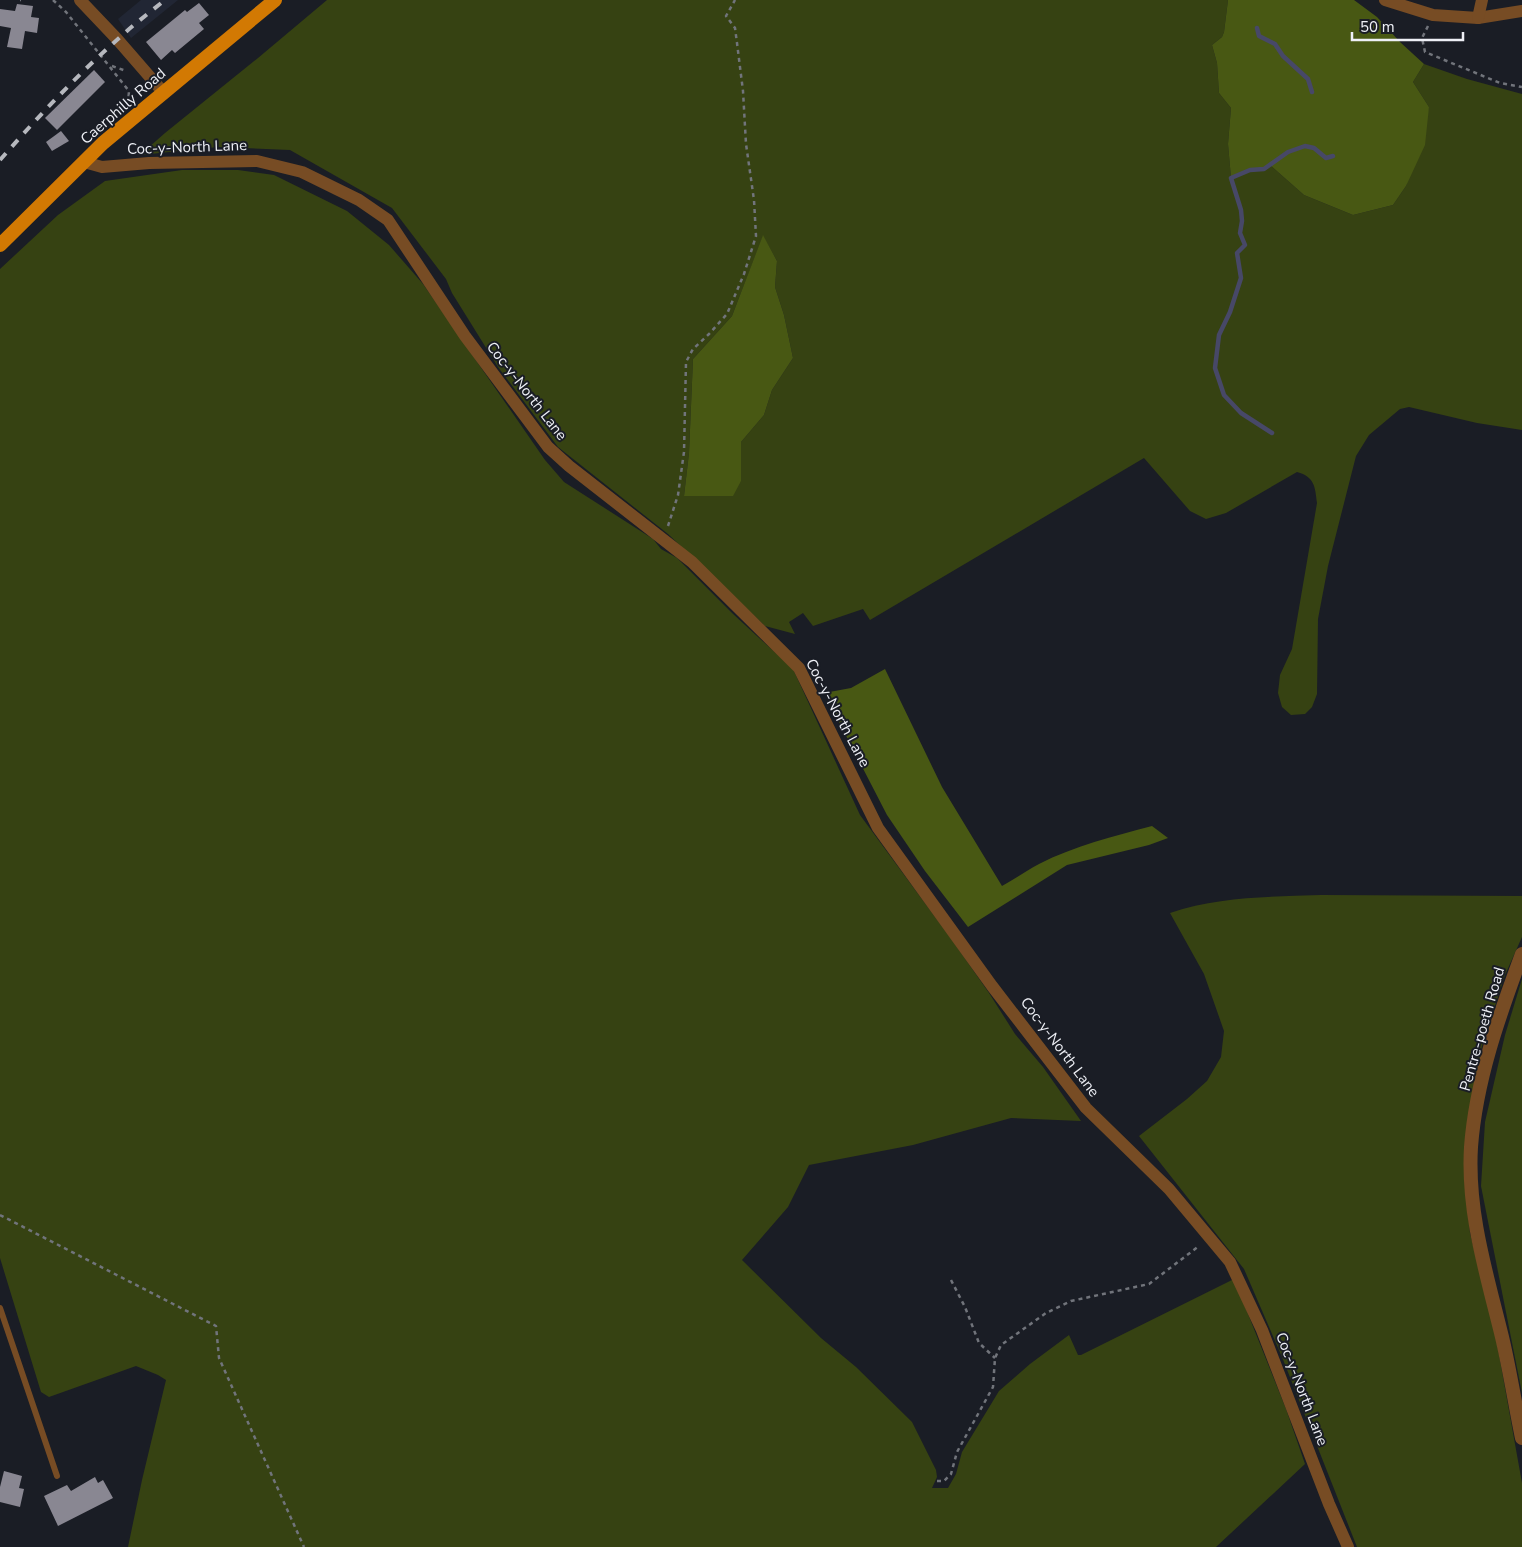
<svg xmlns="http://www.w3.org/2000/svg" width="1522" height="1547" viewBox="0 0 1522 1547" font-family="'Nunito Sans',sans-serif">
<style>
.built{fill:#212634}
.green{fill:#364212;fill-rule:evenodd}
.forest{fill:#485813}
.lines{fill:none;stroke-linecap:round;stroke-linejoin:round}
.stream{stroke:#474867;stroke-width:4.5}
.building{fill:#898792}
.path{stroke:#71747b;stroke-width:2.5;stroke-dasharray:4 4;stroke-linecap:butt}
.service{stroke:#774c24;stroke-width:6}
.minor{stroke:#774c24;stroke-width:12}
.tertiary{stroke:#774c24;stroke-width:14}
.primary{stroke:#d27903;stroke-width:14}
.rail{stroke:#b6b8be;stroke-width:4;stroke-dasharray:9 9;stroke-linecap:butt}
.labels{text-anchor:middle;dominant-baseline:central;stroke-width:4;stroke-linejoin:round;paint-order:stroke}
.street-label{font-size:15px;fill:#eef0f6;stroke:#1a1d25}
</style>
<rect width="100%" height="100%" fill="#1a1d25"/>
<path class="built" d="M141,0H178L131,38L118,19Z"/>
<g class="green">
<path d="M327,0H1228L1224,32L1222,37L1212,45L1217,63L1219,93L1231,108L1228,144L1231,178L1250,170L1264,169L1270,165L1304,195L1353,215L1393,205L1406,186L1429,107L1413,82L1424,64L1467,79L1522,94V430L1477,423L1409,407L1400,409L1369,435L1356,456L1328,566L1318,619L1317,694L1312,707L1305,714L1291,715L1282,707L1278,693L1280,675L1292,649L1317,503C1315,487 1315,477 1297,472L1226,513L1206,519L1190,511L1144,458L870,620L863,609L813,626L803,613L789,622L795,634L765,626L668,534L558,447L498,367L452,293L446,279L392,208L290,150L218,147L140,155L165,133L258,58ZM763,236L777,261L775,287L784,315L793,358L772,390L764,415L741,442V481L684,496L689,453L693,359L732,316Z"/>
<path d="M182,170H238L274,175L347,211L389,245L423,284L545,460L564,482L653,539L661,549L677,558L732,613L793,669L860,815L952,940L989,993L1015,1034L1043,1067L1081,1121L1011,1118L913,1145L809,1165L788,1207L742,1260L821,1338L856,1367L912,1422L936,1470L937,1477L932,1488H948L956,1474L962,1452L999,1391L1030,1364L1069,1335L1078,1355H1081L1234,1279L1286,1409L1305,1464L1216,1547H128L142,1480L166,1380L158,1375L136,1366L49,1397L41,1392L0,1258V269L58,215L105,181Z"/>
<path d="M1321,895L1522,896V937L1505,975L1482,1046L1468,1117L1464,1170L1470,1233L1496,1338L1522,1483V1547H1357L1282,1357L1244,1269L1139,1136L1187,1099L1207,1081L1221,1057L1224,1031L1204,974L1170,913C1220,896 1270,897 1321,895Z"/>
<path d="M1522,979V1393L1481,1186L1485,1122L1505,1035Z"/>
</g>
<g class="forest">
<path d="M1228,0H1354L1377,17L1400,42L1424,64L1413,82L1429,107L1425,145L1406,186L1393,205L1353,215L1304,195L1270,165L1264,169L1250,170L1231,178L1228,144L1231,108L1219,93L1217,63L1212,45L1222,37L1224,32Z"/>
<path d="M763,235L777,261L775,287L784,315L793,358L772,390L764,415L741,442V481L733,496H684L689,453L693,359L732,316Z"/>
<path d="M885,669L942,787L1002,886C1015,879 1026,871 1039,864C1074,846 1114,836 1152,826L1168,838L1149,845L1067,865L968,927L925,871L887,815L824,693L851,688Z"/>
</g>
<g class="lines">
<g class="stream">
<path d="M1257,28L1259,36L1275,44L1283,56L1308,79L1312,92"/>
<path d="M1272,433L1241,413L1224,395L1215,368L1219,335L1230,312L1241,278L1237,253L1245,245L1240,233L1242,221L1241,210L1231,178L1250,170L1264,169L1288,152L1305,146L1314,148L1326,158L1333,156"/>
</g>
</g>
<g class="building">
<path d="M199,3L209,15L199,23L204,29L175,53L172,50L161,60L146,42L185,10L187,12Z"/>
<path d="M17,4L33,6L31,17L39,18L37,33L25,31L22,49L7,47L11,28L0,26V9L15,11Z"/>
<path d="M94,70L105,82L57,130L45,118Z"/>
<path d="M61,131L69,141L52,151L46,142Z"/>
<path d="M4,1471L22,1476L19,1488L24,1489L20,1507L0,1502V1487Z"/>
<path d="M95,1477L98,1483L103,1480L113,1498L58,1526L44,1496L67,1485L71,1491Z"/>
</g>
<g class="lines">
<g class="path">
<path d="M20,0H21"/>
<path d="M53,0L66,12L129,91L128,103"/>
<path d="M1428,26L1422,38L1425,52L1500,83L1522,87"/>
<path d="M112,66L126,71"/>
<path d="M668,526L678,495L684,452L686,362L693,349L709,334L727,314L744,274L756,236L754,200L746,144L743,91L737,43L735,28L726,16L735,0"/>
<path d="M0,1215L216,1326L219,1358L304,1547"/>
<path d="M951,1280L965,1307L979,1343L995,1358"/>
<path d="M937,1481H944L951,1474L957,1452L993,1387L995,1358L1001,1345L1046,1313L1071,1301L1149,1284L1199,1246"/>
</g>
<path class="service" d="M0,1308L57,1476"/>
<g class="minor">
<path d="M80,0L117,39L163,92"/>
<path d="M1385,0L1433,15L1478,18L1522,11"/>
<path d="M1478,18L1482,0"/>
<path d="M84,162L102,167L149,163L257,161L302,172L359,200L388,220L465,336L548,447L569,466L692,562L799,668L878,828L992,986L1086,1108L1169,1189L1230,1262L1262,1330L1329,1504L1348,1547"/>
</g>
<path class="tertiary" d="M1522,954C1499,1016 1476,1080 1471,1147C1467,1213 1487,1275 1502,1337C1510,1371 1515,1404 1522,1438"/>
<path class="primary" d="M0,245L103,143L275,0"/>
<path class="rail" d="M0,160C37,118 76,76 118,39C133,25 149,13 165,0"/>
</g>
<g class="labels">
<g class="street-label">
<text transform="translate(123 106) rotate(-41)">Caerphilly Road</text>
<text transform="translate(187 147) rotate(-2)">Coc-y-North Lane</text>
<text transform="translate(527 391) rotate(52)">Coc-y-North Lane</text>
<text transform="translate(838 713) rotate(62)">Coc-y-North Lane</text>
<text transform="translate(1482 1029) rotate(-74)">Pentre-poeth Road</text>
<text transform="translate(1060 1047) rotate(53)">Coc-y-North Lane</text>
<text transform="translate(1302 1389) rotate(69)">Coc-y-North Lane</text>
</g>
</g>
<path d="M1352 32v8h111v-8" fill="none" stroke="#eef0f6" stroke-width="2.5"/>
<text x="1360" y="32" font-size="15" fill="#eef0f6" stroke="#1a1d25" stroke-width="4" paint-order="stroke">50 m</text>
</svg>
